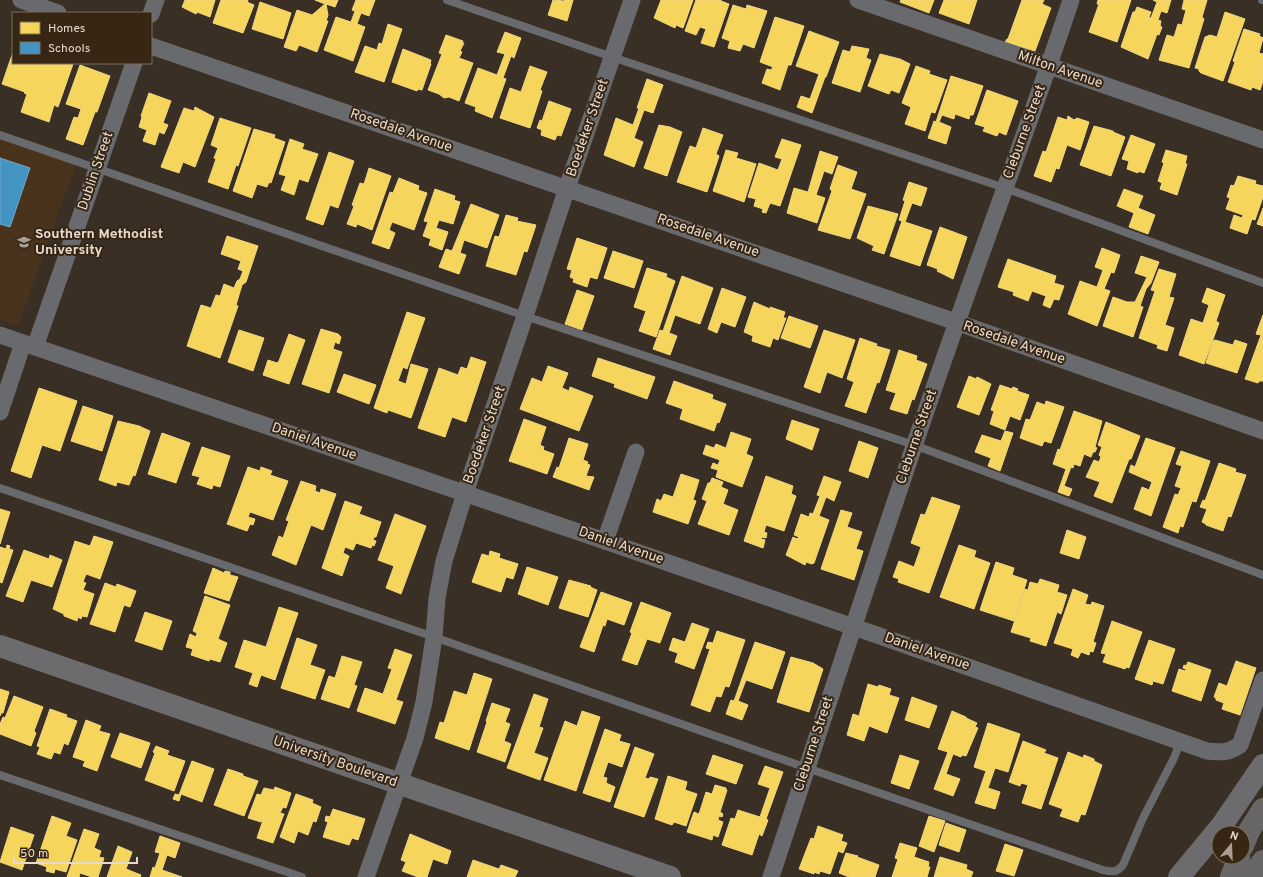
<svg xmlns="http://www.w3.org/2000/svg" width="1263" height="877" viewBox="0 0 1263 877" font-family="Overpass,sans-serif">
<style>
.built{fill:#49331d}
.homes{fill:#f6d55c;stroke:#f1d67e}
.schools{fill:#4393c3;stroke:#74a8c7}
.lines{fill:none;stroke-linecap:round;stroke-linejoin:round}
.lane{stroke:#696a6d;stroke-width:8}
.street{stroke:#696a6d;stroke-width:17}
.secondary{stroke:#6c6b6e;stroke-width:22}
.highway{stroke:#686666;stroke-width:22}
.labels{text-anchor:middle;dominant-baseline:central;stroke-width:4;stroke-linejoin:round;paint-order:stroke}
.street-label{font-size:14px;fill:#e6dacf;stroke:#372613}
.poi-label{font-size:14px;font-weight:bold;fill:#e6dacf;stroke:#372613;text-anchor:start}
</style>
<rect width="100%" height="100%" fill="#392f25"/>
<path class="built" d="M0,138L76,164L18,326L0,319Z"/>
<g class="homes">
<path d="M185,0H215L210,17L197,12L196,14L182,7Z"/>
<path d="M221,0H248L247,2L254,5L243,33L213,23Z"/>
<path d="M315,0H338L335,7L326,4L328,15L326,21H328L317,52L299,45L296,51L284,47L297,10L312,15L325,4Z"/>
<path d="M356,0H375L369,16L361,13L357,24L365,27L353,61L324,50L336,17L351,22L355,11L352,10Z"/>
<path d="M553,0L564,1L565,0H573L567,21L548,15Z"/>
<path d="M661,0H693L683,28L676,25L675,28L654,18Z"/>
<path d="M696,0H721V1L729,4L714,47L701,43L706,29L700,27L696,35L685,31Z"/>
<path d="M901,0H934L929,13L900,2Z"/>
<path d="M944,0H977L969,24L939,13Z"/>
<path d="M1022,0H1044L1042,4L1051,8L1035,51L1005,42L1007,39H1008Z"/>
<path d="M1098,0H1131L1117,42L1089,32L1099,4H1097Z"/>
<path d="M1153,0H1171L1167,13L1161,11L1158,20L1161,21L1160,26L1162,27L1159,35L1157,34L1148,59L1121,47L1133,12H1135L1137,7L1151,12L1149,17L1151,18L1157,2Z"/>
<path d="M1184,0H1207L1202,17L1204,19L1189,68L1159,60L1167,35L1174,37L1178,24L1182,25L1186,10L1182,9Z"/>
<path d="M260,2L291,13L283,39L252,29Z"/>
<path d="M733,5L746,9L747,5L767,11L754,48L743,44L740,51L728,48L730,41L722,38Z"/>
<path d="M1225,12L1245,19L1223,81L1201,73L1199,71V69L1195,68L1205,37L1210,35L1217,37Z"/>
<path d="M775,17L804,26L791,65H788L780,90L762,83L767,69L771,70L773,67L760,62Z"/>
<path d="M388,24L402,29L384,82L355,72L365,46L377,50L379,43L382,44Z"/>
<path d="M1244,29L1260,34L1259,36L1263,38L1259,53L1263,54V81L1260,90L1252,87L1251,90L1228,82L1235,62L1233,61Z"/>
<path d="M809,31L839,42L826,77H825L812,113L797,107L801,96L810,99L819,74L796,66Z"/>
<path d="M505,32L521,38L514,58L511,56L503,78L506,79L492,118L475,111L476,107L465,103L478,68L497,75L505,54L497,52Z"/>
<path d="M446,35L463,41L462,43H464L460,51L462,52L459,58L473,63L459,101L449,97L444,98L439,94L428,90L442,54L439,53Z"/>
<path d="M852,46L869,49L866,58L871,60L860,92L832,83L843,50L850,52Z"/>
<path d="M403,49L431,60L430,64H431L422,90L418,89L417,91L392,82Z"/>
<path d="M13,52V63H70L73,64L58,107L54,105L49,122L21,112L27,94L24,93L25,92L2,84Z"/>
<path d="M880,54L900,59L910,64L899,93L891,90L889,94L868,86Z"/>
<path d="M80,65L110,76L97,112H95L83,145L66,139L74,117L78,118L81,109L66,104Z"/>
<path d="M530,66L547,72L540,90L542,91L530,128L500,118L510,88L521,92Z"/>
<path d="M916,66L930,71L929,74L947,80L935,113L931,112L925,131L905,124L911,107L902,103Z"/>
<path d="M951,76L983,86L973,115H970L969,119L955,114L954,119L942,115L939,122L951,127L946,144L928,138L934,121L936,122Z"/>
<path d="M647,79L663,85L653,113L644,110L634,138L643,142L634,167L604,155L616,118L633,125L639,108H637Z"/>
<path d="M987,90L1018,101L1006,135L999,132L997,136L983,131L985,127L975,124Z"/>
<path d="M149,93L171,101L163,123L168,125L164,134L159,132L155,145L143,141L147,130L139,127L142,117L141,116Z"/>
<path d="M549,101L571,109L561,136L557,135L555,140L541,135L542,130L537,128L540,120L542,121Z"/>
<path d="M195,107L214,117L195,167L183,162L179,173L161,167L184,108L194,111Z"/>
<path d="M1068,116L1074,120L1077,118L1089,122L1080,150L1067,145L1059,169L1056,168L1051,182L1034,176L1043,151L1046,152L1058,117L1067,120Z"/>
<path d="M220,118L251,128L238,166L236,165L228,189L208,182L216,159L214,158L218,148L211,145Z"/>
<path d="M659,125L670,127L682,132L667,176L644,168Z"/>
<path d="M1094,126L1113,131V132L1125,137L1111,176L1080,165Z"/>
<path d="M703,128L723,135L716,154L719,156L707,192L677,182L690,146L696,148Z"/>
<path d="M254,129L275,135L274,138L285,142L271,183L269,182L267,187L257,184L252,198L233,191Z"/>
<path d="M1131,135L1155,144L1144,173L1138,171V173L1127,169L1129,161L1122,159Z"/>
<path d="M290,139L304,144L302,149L318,154L308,182L299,179L294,195L281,190L286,176L279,174Z"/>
<path d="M782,139L801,145L780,206L770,203L766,213L762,212L763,209L754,206L756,199L748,197L759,163L778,170L782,159L775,157Z"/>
<path d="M726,150L738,153L736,158L756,164L744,202L713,191Z"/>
<path d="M1166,150L1187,156L1185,164H1187L1177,195L1160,189L1162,183L1158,181L1164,163L1162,162Z"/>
<path d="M820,151L838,157L832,174L824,171L816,195L825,198L817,223L787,213L794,188L808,192Z"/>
<path d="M329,152L354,161L338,208L330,205L323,225L306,219Z"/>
<path d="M838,165L857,172L851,189L866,194L850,239L818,230L832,191L830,189Z"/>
<path d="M369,168L391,176L372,230L357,224L356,227L347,224L354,206L352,205L360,183L364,184Z"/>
<path d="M1238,176L1256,181L1255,184L1263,186V197L1255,220L1252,219L1247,234L1230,228L1234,215L1242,218L1243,215L1226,209L1230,198L1227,197L1231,185L1234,186Z"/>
<path d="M399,178L419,186L418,190L427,193L414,230L392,222L389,230L395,233L389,249L372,243L390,192L393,193Z"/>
<path d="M909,182L927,188L921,206L912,203L905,222L932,231L920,266L890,256L902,221L899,220L905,201L903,200Z"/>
<path d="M435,189L455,196L454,200L460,202L453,224L439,220L436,228L448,232L442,250L429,245L431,239L423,236L428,222L424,221Z"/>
<path d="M1124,189L1143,196L1138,208L1155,215L1148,234L1129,227L1134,213L1117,206Z"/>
<path d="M471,204L499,215L487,248L464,240L460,253L466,255L459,274L439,267L446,249L452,251Z"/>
<path d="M868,206L898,214L884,254L872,250L874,246L857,238Z"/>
<path d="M1263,208V226L1257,224Z"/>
<path d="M506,215L518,218L517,221L536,225L527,252L524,251L516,275L486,266L495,236L499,237Z"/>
<path d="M940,227L967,237L953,279L937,271L938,269L927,265Z"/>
<path d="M227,236L258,246L246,282L242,285L236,305L238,306L220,358L187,346L201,305L211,308L216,295L220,296L224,284L234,288L237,281L240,279L243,271L238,269L241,261L221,254Z"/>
<path d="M577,238L607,248L597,279L590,277L587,287L573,282L574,279L570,277L572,270L567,269Z"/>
<path d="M1102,248L1120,255L1114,273L1111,272L1104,289L1110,291L1097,326L1068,314L1080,281L1097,287L1103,270L1095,267Z"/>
<path d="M613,251L643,261L634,288L604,278Z"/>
<path d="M1141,256L1159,262L1151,283L1146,289L1140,306L1143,307L1133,337L1103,326L1113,297L1127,302H1135L1147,277L1135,273Z"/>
<path d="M1008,259L1056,276L1054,283L1064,286L1059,300L1054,299L1050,308L1043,305L1046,296L1032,291L1028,301L1013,295L1014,292L998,287Z"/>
<path d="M647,268L667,274L666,277L675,281L656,337L639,331L646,311L634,307Z"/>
<path d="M1159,269L1176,274L1169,297L1174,298L1165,325L1174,328L1167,351L1157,348L1158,345L1139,338L1155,291L1151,290Z"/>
<path d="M682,276L713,288L700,324L675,315L669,333L677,336L670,355L653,349L660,330L663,331Z"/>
<path d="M722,288L746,297L735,327L721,322L717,333L708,329Z"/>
<path d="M1207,288L1225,295L1216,321L1219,323L1204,364L1179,355L1191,319L1203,323L1209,305L1202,302Z"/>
<path d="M577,290L594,296L582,330L565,324Z"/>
<path d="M754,302L770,309V307L785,312L783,318H786L778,340L773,338L770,347L752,341L753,336L744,332Z"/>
<path d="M407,312L425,318L407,369L403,367L398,381L406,384L411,364L428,369L411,418L388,410L387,413L374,408Z"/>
<path d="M1263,315V381H1259L1258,383L1245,379L1261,335L1256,334Z"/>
<path d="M789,316L818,326L810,348L781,338Z"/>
<path d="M321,329L338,334L341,337L339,344L335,342L333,349L342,352L329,393L302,384Z"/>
<path d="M239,330L264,338L253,371L228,362Z"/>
<path d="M824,330L855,340L842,378L827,372L820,393L804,387Z"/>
<path d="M289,334L305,340L289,384L263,375L268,360L277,363L279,361Z"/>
<path d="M860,338L877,344L876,346L890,350L879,383L877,382L866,413L845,406L854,382L847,379Z"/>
<path d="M1215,340L1233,345L1235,340L1247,344L1237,373L1206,363L1213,341Z"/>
<path d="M899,350L917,356L916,360L927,364L914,400L912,399L907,414L890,409L896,393L886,390Z"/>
<path d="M471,357L486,362L466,422L452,417L445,437L418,428L439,368L458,375L461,367L467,369Z"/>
<path d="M598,358L655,377L647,399L614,387L615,384L592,376Z"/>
<path d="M548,366L568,373L562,388L569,391L570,387L593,396L579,431L520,409L532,378L542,382Z"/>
<path d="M344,374L376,385L369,404L337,392Z"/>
<path d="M969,376L976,379L977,377L991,384L979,415L957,407Z"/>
<path d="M674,381L713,395L712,399L726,404L719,423L717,422L714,431L680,419L683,409L666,403Z"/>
<path d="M1000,385L1012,389L1013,387L1018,389L1017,391L1029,395L1020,420L1010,416L1005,430L990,424L994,411L991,410Z"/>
<path d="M39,388L77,401L60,451L42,445L31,478L11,471Z"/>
<path d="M1046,401L1064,407L1051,443L1044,441L1042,446L1020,438L1026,419L1030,420L1037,402L1045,405Z"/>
<path d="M83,406L113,416L102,451L71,441Z"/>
<path d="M1074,411L1102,421L1095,447L1097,448L1095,452H1093L1091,457L1084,454L1080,466L1074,464L1073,468L1071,467L1064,486L1072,489L1069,496L1058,492L1066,469L1053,464L1058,449L1060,450Z"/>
<path d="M524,419L546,427L540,445L544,447L543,450L554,454L547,474L509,461Z"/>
<path d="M792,420L819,429L812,450L786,439Z"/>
<path d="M118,421L139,426L150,431L135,476L133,475L129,485L117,482L116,486L99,480Z"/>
<path d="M1106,422L1140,436L1131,459H1129L1112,503L1094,496L1100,482L1086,477L1094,460L1099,462L1101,457L1099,455L1102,447L1098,445Z"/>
<path d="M1005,431L1013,433L1000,471L988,466L991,458L975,452L982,435L1001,441Z"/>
<path d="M731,432L751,439L746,454L753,457L742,487L716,477L718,470L711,468L713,463L718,465L720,460L703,454L706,445L714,448L716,444L726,448Z"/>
<path d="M162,433L190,443L176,483L148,474Z"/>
<path d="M569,438L588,444L583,460L588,462L587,464L590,465L586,476L594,477L589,490L553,477L557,467L559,468Z"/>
<path d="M1146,438L1175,448L1151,516L1134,509L1142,487L1149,490L1152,482L1129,472L1131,465L1135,467Z"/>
<path d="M859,441L878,448L868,478L849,471Z"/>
<path d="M202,447L230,456L220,487L213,485L212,489L197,484L200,477L192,475Z"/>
<path d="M1181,451L1210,461L1196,502L1192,501L1183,527L1180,526L1178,533L1163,527L1175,494L1178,495L1181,488L1175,486L1182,466L1176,464Z"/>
<path d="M1219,463L1236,469L1235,472L1246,475L1231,517L1228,516L1223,531L1206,525V524L1202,522L1207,509L1200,507L1203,500L1205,501Z"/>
<path d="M248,467L260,471L261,467L272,471L270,475L288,481L273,520L250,512L248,517L255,519L253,525L250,524L247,531L227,524Z"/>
<path d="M681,474L699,480L693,500L696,501L688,524L653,512L657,499L661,501L664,494L673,497Z"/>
<path d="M766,476L793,486L791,494L796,496L784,531L766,525L764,532L767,533L766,538L762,537L761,539L765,540L763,548L744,541Z"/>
<path d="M824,476L841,482L834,501L826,497L819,516L829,520L814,563L812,564L806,562L805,565L786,555L793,537L797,539L799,537L794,535L801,514L809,517L810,513L813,514L820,496L817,495Z"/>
<path d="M712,478L723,482L721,487L728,490L723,504L738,510L729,535L698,524L707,501L702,499L708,483H710Z"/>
<path d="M301,481L316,486L315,491L320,493L321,489L336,494L323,530L311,525L296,565L272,555L279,536L283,538L289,521L286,520Z"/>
<path d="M932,497L960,506L929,593L898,582L899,579L893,577L899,561L914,567L921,547L911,543L921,514L925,515Z"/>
<path d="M345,501L362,507L359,514L381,522L376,537H374L373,540L376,541L374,546L372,545L371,548L356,543L353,550L345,547L343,553L349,556L342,576L322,568Z"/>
<path d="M0,509L10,512L0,544Z"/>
<path d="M841,510L852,513L847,527L862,532L856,549L863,551L854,580L821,569Z"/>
<path d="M395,514L426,526L401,594L386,588L394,566L378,560Z"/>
<path d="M1067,530L1086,537L1079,559L1060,553Z"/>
<path d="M94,536L113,542L100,579L86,574L83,582L86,583L83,590L94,594L87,617L82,616L81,619L78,617L77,621L64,616V614L53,609L75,541L90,546Z"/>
<path d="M7,545L10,546L9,549L13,550L2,583L0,582V547L6,549Z"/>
<path d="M959,545L976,551L974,557L990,563L974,609L940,597Z"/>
<path d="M24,550L49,559L50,555L62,560L52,587L31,580L23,602L6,596Z"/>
<path d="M490,551L500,554L499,558L518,564L513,579L506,577L501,592L472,582L482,554L489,556Z"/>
<path d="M996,562L1014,568L1012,575L1027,580L1014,621L980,610Z"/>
<path d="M527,567L558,577L548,605L518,594Z"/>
<path d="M213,568L224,573L225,571L230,572V575L238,577L229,601L204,593Z"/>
<path d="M1040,579L1059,585L1057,592L1067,595L1061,614L1057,612L1046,646L1030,641L1031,638L1011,632L1025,589L1028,590L1030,582L1038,584Z"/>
<path d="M569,580L591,586L590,587L597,590L588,617L559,608Z"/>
<path d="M105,583L116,587L117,584L136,591L130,607L124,605L115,632L90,624Z"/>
<path d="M1073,589L1088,595L1085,604L1091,605L1092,602L1104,606L1093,642L1096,643L1093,652L1090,651L1089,655L1081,652L1078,658L1071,655L1073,649L1054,643Z"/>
<path d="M601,592L632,603L624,625L607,619L605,626L603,625L594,652L580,647Z"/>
<path d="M205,596L230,605L218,639L227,643L220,662L210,659L209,661L191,655L193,649L186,647L190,634L196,637L197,633L193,631Z"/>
<path d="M641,602L671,613L660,643L647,639L637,665L622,660L632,633L630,632Z"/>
<path d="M279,607L298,613L275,680L261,675L257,687L249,684L253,673L235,667L244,640L266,647Z"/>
<path d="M145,612L172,621L162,650L135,641Z"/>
<path d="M1112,621L1142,632L1129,668L1126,667L1125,669L1103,662L1106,654L1101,653Z"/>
<path d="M692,623L709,629L694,669L675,662L678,653L669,650L673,638L685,642Z"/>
<path d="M717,631L745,640L729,687L725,686L721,697L716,696L710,712L691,705L710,649L706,648L708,642L713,643Z"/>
<path d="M297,638L317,645L310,665L325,670L315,699L281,688Z"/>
<path d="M1149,640L1175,649L1163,684L1153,681L1152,685L1135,679Z"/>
<path d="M755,642L785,652L772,689L746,680L738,701L748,705L742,720L726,714L731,700L734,701Z"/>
<path d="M395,649L412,655L396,700L403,702L395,724L357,711L365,688L383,694L392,669L388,668Z"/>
<path d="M342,656L362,662L354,685L357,686L349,708L321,699L329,676L335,678Z"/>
<path d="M791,657L813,663L823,669L809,712L777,702Z"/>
<path d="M1236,661L1256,668L1240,715L1222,709L1224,703L1216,700V698L1214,697L1219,683L1227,686Z"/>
<path d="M1188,662L1211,670L1201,701L1172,691L1179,669L1185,671L1186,669L1183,668L1184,665L1186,666Z"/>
<path d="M474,673L492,679L469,750L435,738L440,722L444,723L454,691L467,695Z"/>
<path d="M868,684L878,687L879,685L891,689L889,695L899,698L887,733L869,726L864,741L847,735L853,714L859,716Z"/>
<path d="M0,689L9,692L3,713H1L0,716Z"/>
<path d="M534,694L548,699L539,727L543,728L534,753L548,758L540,780L507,768Z"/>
<path d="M14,696L43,707L34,731L36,733L31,746L0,734V724L3,717L5,718Z"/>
<path d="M912,697L937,706L929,728L905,720Z"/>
<path d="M492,703L510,709L505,722L510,724L504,741L511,744L505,762L477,752L487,722L486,721Z"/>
<path d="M50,709L67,715L66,717L77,721L68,745L64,743L60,754L54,752L51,759L37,754L40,747L37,746Z"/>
<path d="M582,711L600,717L576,791L544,780L565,721L577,726Z"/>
<path d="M952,711L966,717V718L977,723L975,727L978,728L966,756L962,755L961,757L953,754L946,774L960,779L953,796L934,789L948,752L938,749Z"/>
<path d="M86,720L101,726L99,731L110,734L97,771L83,766L85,761L73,757Z"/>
<path d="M988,723L1020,734L1008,772L995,768L988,788L1000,792L995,809L975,803L986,771L974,767Z"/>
<path d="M605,729L621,735L619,741L630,744L622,767L608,762L603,777L607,778L606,783L615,787L610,802L583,793Z"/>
<path d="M120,733L150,743L141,768L111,757Z"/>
<path d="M1023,741L1046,750L1044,753L1058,758L1041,809L1022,803L1028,785L1021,783L1020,786L1009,782Z"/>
<path d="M156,746L169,751L167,755L185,761L174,791L145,780L155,753L153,752Z"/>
<path d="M635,747L654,754L645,778L649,779L650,777L658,779L644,817L614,807Z"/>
<path d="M1068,752L1083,758L1084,755L1094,759V761L1102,765L1085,815L1081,814L1078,822L1060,816L1063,809L1049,804Z"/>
<path d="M713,755L743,765L736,784L706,774Z"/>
<path d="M900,755L919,761L909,789L891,783Z"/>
<path d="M192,761L214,769L202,802L181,794L179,801L173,799L175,794L179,795Z"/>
<path d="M765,766L783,772L766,819L768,820L762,836L759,834L752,855L722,845L731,818L735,819L738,810L760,817L770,788L758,784Z"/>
<path d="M228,769L243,774V776L258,781L244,816L214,805Z"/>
<path d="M668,776L687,782L685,790L697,794L686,826L674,822L672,825L655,819Z"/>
<path d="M715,785L726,788V790H727L720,812L723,814L722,817L719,816L718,820L723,822L718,837L713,835L712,840L687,832L694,812L699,814L706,792L712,794Z"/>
<path d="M275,787L291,793L286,808L283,807L280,813L284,814L273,843L257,838L263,820H262L261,822L248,818L257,794L261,795L264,788L274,790Z"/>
<path d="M296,794L313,800L312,803L321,807L316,822L313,821L308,835L298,831L294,843L280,837Z"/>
<path d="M333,809L365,819L358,840L352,838L349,845L323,837L328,822L325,821L326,816L330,817Z"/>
<path d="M52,816L71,823L66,836L77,840L66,872L55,869L54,873L46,871L47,867L36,863Z"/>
<path d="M929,816L945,821L934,852L919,846Z"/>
<path d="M946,823L966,830L959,852L939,845Z"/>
<path d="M818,826L843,835L841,841L847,843L843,853L838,851L830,874L820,871L819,874L814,872V874L799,869L811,838L814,839Z"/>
<path d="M11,827L34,835L22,870L0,862Z"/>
<path d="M84,829L99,834L94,848L101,851L99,857L104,858L98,877H92L80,873L79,877H67Z"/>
<path d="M410,834L451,851L447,864L433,859L427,877H418L402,871L406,862L401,860Z"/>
<path d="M160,836L180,843L175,858L167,855L162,870L182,877H150L153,867L155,868L160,853L155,852Z"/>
<path d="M900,843L917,848L914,857L929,862L928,867H930L927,877H892L898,859L895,858Z"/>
<path d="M1005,844L1023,850L1014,876L996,871Z"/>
<path d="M118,846L132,852L126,869L141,875L140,877H107Z"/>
<path d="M846,853L858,856L857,857L879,865L875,877H849L839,873Z"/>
<path d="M940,857L967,865L966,869L973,872L971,877H934Z"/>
<path d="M473,860L499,869L501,865L518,871L515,877H467Z"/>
</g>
<path class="schools" d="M0,158L30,168L10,227L0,224Z"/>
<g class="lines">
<g class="lane">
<path d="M447,0L612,57L1005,188L1263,283"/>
<path d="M1262,0H1263"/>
<path d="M0,135L525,316L914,445L1263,575"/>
<path d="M0,488L434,637L807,768L1103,870C1112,872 1116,873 1123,865L1143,818L1174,758L1180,742"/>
<path d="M0,775L302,877"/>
</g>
<g class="street">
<path d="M21,0L58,13"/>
<path d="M858,0L1263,140"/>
<path d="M151,14L156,0"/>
<path d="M151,46L956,322L1263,431"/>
<path d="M0,335L605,541L874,634L1207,751C1222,752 1226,754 1240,745L1263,680"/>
<path d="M35,347L134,63"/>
<path d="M0,412L23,343"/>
<path d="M605,541L636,452"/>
<path d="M366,877L415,738L424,702L434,637L437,598L444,561L465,493L525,316L567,188L632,0"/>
<path d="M771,877C832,693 891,508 956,325C994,216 1035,109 1071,0"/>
</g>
<g class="secondary">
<path d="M0,646L670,877"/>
<path d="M1179,877L1222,825L1263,765"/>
</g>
<g class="highway">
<path d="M1243,846L1249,831L1263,809"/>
<path d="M1231,877L1239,857"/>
<path d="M1250,877L1263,861"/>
</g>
</g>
<defs>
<symbol id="university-bare" viewBox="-9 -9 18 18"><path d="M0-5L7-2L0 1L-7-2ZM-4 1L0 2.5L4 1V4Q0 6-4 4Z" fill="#a99e94" stroke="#372613" stroke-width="2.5" paint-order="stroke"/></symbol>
</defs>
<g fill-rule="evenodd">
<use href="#university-bare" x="14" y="232" width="20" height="20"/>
</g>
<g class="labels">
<g class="street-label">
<text transform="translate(1060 70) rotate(19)">Milton Avenue</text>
<text transform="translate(588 128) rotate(-71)">Boedeker Street</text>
<text transform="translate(401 131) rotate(19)">Rosedale Avenue</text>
<text transform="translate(1025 132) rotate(-70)">Cleburne Street</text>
<text transform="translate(96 171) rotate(-71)">Dublin Street</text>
<text transform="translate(708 236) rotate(19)">Rosedale Avenue</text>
<text transform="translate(1014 343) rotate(19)">Rosedale Avenue</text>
<text transform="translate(485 435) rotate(-71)">Boedeker Street</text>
<text transform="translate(917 437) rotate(-71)">Cleburne Street</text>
<text transform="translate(314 442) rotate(19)">Daniel Avenue</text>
<text transform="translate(621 546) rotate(19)">Daniel Avenue</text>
<text transform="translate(927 652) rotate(19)">Daniel Avenue</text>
<text transform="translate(814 744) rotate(-72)">Cleburne Street</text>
<text transform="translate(335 762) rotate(19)">University Boulevard</text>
</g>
<g class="poi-label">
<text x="35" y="234">Southern Methodist<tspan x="35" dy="16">University</tspan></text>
</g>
</g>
<rect x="12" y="12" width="140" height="52" fill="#372613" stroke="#7d6e5e"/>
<rect x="20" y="22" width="20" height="12" fill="#f6d55c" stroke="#7d6e5e"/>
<text x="48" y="32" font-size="12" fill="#e6dacf">Homes</text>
<rect x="20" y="42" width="20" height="12" fill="#4393c3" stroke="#7d6e5e"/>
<text x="48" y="52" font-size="12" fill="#e6dacf">Schools</text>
<g transform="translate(1231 845) rotate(19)"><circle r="19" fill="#372613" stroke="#7d6e5e"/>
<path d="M0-3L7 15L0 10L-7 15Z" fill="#a99e94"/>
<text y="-6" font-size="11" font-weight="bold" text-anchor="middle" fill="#e6dacf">N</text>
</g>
<path d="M14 857v6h123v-6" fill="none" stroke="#e6dacf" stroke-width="2"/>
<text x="20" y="857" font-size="12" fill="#e6dacf" stroke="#372613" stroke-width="3" paint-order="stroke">50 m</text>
</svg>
